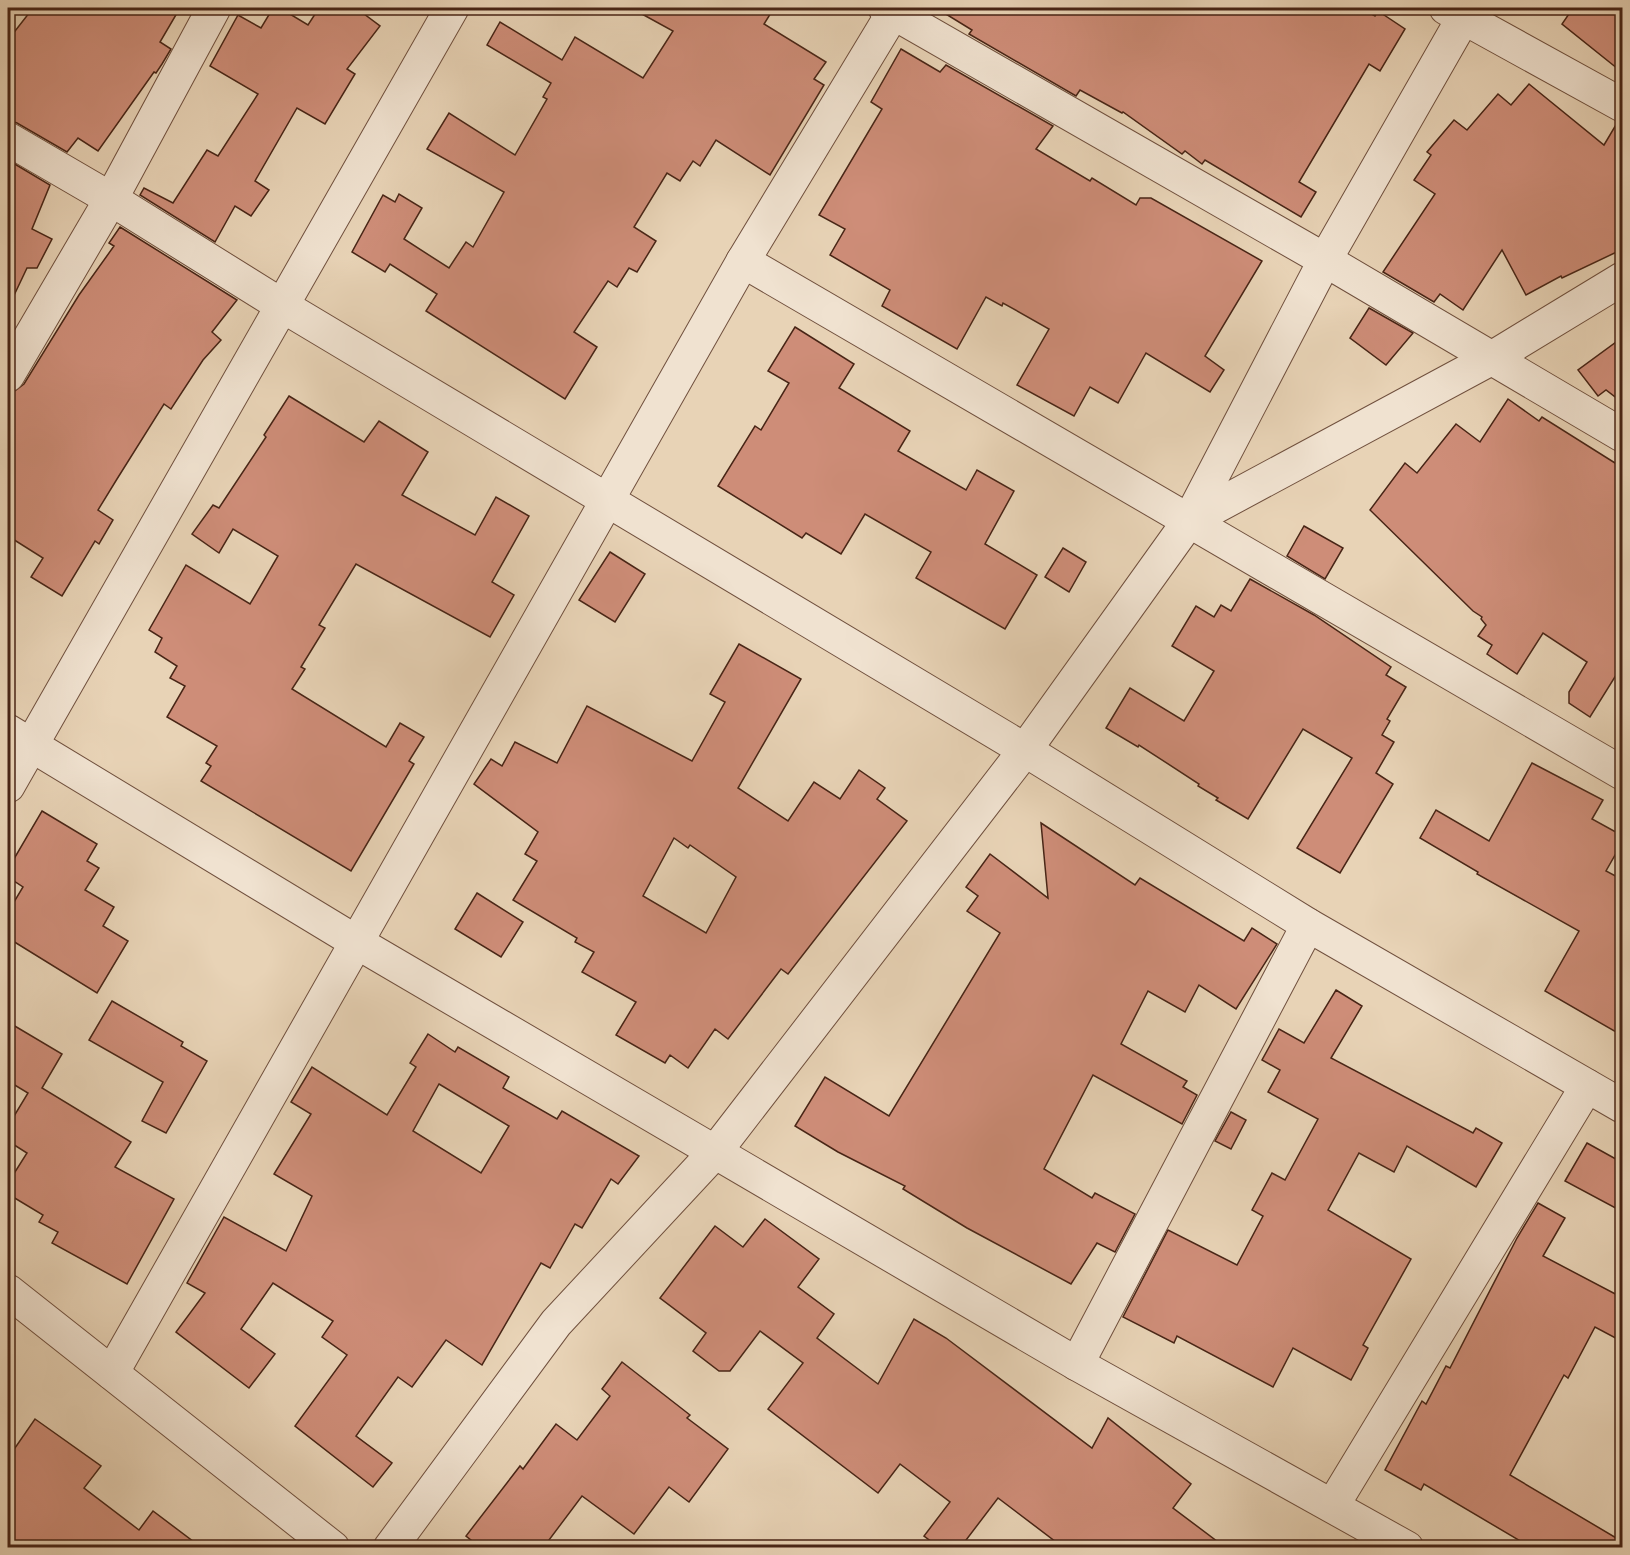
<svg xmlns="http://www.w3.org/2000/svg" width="1630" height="1555" viewBox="0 0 1630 1555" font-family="Alegreya,serif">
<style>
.building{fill:#ce8d78;stroke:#482516;stroke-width:1.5;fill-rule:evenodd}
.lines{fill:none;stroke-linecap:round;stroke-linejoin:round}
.minor-casing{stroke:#70503e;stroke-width:35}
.minor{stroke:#f0e2d0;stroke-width:33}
</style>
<rect width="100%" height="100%" fill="#e8d3b6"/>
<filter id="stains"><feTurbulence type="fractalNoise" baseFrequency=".00333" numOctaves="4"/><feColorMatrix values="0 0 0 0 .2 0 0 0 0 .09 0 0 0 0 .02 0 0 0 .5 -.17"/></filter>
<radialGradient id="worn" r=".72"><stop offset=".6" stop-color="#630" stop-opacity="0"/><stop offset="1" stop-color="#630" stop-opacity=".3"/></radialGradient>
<g class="building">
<path d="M33,8H180L160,42L171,49L162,64L156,73L154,72L98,151L78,138L67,152L17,123L8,120V40Z"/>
<path d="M273,8H280L308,25L319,8H356L380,26L347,69L355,74L325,124L297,108L255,181L269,190L251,216L235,206L215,242L140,195L144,188L173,203L207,150L218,156L258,94L210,66L238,15L261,28Z"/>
<path d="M631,8H774L764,24L826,62L814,79L824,85L770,175L716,140L700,166L693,161L680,181L667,173L634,227L656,241L637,272L629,268L617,287L608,281L574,332L597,347L565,399L426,311L437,294L390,264L385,272L352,252L383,195L395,202L399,194L422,208L404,239L449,268L466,242L473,247L504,192L427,149L449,113L515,155L547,99L543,97L551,83L487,45L500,22L562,60L575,37L643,78L673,31Z"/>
<path d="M936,8H1361L1375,16L1378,11L1405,29L1380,71L1369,64L1299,182L1316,192L1301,217L1205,160L1202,164L1185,151L1182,154L1123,112L1122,113L1080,90L1076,96L969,34L972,30Z"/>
<path d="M1573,8H1623V73L1562,24Z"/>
<path d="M901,49L940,72L946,65L1053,126L1036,149L1090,181L1092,178L1136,205L1140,198H1151L1262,261L1205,356L1224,370L1210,392L1146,353L1118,403L1090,387L1074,416L1017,385L1049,329L1003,303L1002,306L986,297L957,349L882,306L890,290L830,255L845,229L819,215L882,109L871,102Z"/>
<path d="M1529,84L1604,145L1617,123L1623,124V249L1562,278L1561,276L1526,295L1502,250L1463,310L1440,294L1434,302L1383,272L1435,194L1414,180L1431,155L1427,152L1454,120L1467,130L1498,94L1511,105Z"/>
<path d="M8,160L50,185L32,229L52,239L37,268H27L8,308Z"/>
<path d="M120,227L237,300L212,332L221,340L203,360L171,409L164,404L117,479L98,510L113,520L99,544L95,541L62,596L31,577L43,558L8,536V396L24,384L79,295L114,246L109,243Z"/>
<path d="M1369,308L1413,333L1386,365L1350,338Z"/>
<path d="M795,327L854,364L839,388L910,431L898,451L966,490L977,470L1014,491L985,544L1037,575L1005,629L916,578L931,552L865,514L841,554L806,533L802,538L718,486L755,426L761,430L789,383L768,371Z"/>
<path d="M1623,337V403L1606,390L1598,396L1578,370Z"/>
<path d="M289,396L364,442L379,421L428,452L402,495L475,535L496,497L529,516L492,582L514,595L490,637L356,564L319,625L325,628L301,667L305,669L292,689L386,747L400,723L424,737L409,761L414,764L351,871L201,781L211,766L206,763L217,746L167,717L185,686L170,678L177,666L155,652L162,638L149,630L186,565L250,604L278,556L233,529L219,553L192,534L213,505L219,508L266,437L264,435Z"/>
<path d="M1508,399L1539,421L1542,417L1623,468V664L1590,717L1569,703V692L1587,662L1543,633L1517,674L1487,654L1492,645L1478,636L1486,625L1481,619L1482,617L1473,611L1370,510L1405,463L1417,473L1456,424L1480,442Z"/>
<path d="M1304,526L1343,548L1325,579L1287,556Z"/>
<path d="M1063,548L1086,562L1069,592L1045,577Z"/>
<path d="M610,552L645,574L615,622L579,600Z"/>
<path d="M1250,579L1314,615L1391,667L1386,675L1406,687L1387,719L1390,721L1382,735L1394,742L1376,773L1393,784L1340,873L1297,848L1352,758L1303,729L1248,819L1216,800L1218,798L1198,786L1199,784L1139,745L1138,747L1106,728L1130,688L1184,721L1214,671L1172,646L1196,606L1214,617L1221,605L1231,611Z"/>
<path d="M739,644L801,679L738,788L788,821L814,782L840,799L859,770L885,788L877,799L907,821L788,974L781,969L728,1039L715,1029L688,1068L670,1055L665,1063L616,1035L636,1002L582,972L594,952L575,942L577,938L513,900L537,861L525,854L538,832L474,784L491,759L502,766L515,742L557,763L587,706L692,761L725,702L710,694ZM674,838L688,848L690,845L736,877L706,933L643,896Z"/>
<path d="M1532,763L1603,800L1592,819L1623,836V841L1606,871L1623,880V1036L1545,991L1579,931L1477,874L1478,872L1420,838L1436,810L1489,841Z"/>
<path d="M42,811L97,844L87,861L99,868L85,890L114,907L103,926L128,941L97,993L8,938V912L23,887L8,877V869Z"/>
<path d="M1041,823L1135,885L1140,878L1244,941L1252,928L1277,944L1236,1009L1199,985L1185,1012L1148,991L1121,1044L1187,1081L1183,1087L1197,1095L1182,1124L1093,1075L1044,1169L1092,1198L1095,1193L1135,1214L1115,1252L1097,1243L1071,1284L967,1228L903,1189L905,1186L838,1152L795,1126L825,1077L889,1116L1000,933L967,911L978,896L966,887L990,854L1048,898Z"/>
<path d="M477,893L523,922L501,957L455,929Z"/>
<path d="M1336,990L1362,1006L1331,1058L1473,1133L1476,1128L1502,1143L1476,1187L1407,1146L1394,1172L1359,1153L1328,1210L1411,1259L1363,1345L1368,1348L1351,1380L1293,1348L1273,1387L1177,1336L1174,1343L1123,1317L1168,1230L1237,1265L1263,1216L1252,1210L1272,1173L1285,1180L1318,1119L1268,1092L1280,1070L1262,1060L1279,1029L1304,1043Z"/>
<path d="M112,1001L183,1042L181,1046L207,1061L166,1133L142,1121L163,1082L89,1040Z"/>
<path d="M8,1022L62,1054L42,1088L131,1142L115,1167L174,1199L127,1284L52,1243L58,1232L39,1222L43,1215L8,1194V1183L27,1153L8,1141V1126L28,1093L8,1081Z"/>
<path d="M428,1034L455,1052L458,1047L509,1077L503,1088L557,1119L562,1111L639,1156L618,1184L611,1179L582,1228L575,1224L550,1268L541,1263L482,1365L446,1340L412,1387L398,1377L356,1436L392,1463L373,1487L295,1426L347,1355L322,1337L333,1321L273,1283L241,1329L275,1354L249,1388L176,1332L205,1293L187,1283L224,1217L286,1251L312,1196L274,1174L311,1114L291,1102L312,1067L387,1115L416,1067L410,1063ZM439,1084L509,1126L481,1173L413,1131Z"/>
<path d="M1231,1112L1246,1120L1231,1149L1215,1141Z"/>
<path d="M1587,1143L1623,1163V1212L1565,1181Z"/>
<path d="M1538,1203L1565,1218L1543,1256L1623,1298V1342L1595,1327L1568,1378L1564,1375L1510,1475L1623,1542V1548H1532L1424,1484L1421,1490L1385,1470L1422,1401L1426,1404L1446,1366L1450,1368L1517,1238Z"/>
<path d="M765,1219L819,1259L798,1287L834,1314L817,1338L878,1384L914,1319L946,1338L1092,1448L1108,1418L1191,1484L1173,1508L1226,1548H1064L998,1498L960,1548H940L924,1536L950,1502L900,1464L878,1493L768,1409L803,1363L760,1331L730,1371H719L693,1351L706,1333L660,1298L715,1226L743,1247Z"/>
<path d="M622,1362L690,1415L687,1418L728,1449L689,1502L669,1487L634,1534L582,1496L543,1548H481L466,1536L520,1466L523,1469L556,1424L577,1440L610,1396L602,1389Z"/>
<path d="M35,1419L101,1466L84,1488L139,1530L153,1511L202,1548H8V1458Z"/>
</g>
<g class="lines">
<defs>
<g id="minor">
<path d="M885,8L1325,260L1622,435"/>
<path d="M1446,8L1622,105"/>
<path d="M8,139L111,199L281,305L1025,750L1308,925L1622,1106"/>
<path d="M743,261L1622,773"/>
<path d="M8,375L111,199L214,8"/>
<path d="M1189,521L1492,358L1622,279"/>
<path d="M8,731L358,943L1077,1364L1407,1548"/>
<path d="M8,786L452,8"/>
<path d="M8,1291L333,1548"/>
<path d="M1077,1364L1308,925"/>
<path d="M112,1373L743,261L896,8"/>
<path d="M1333,1505L1587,1086"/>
<path d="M390,1548L556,1323L715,1152L1025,750L1189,521L1325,260L1469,8"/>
</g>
</defs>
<use href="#minor" class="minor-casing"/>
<use href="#minor" class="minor"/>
</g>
<rect width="1630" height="1555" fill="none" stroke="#e8d3b6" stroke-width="30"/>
<rect x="9" y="9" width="1612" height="1537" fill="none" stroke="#482516" stroke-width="3"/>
<rect x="15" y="15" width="1600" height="1525" fill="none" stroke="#482516" stroke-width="1.5"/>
<rect width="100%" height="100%" filter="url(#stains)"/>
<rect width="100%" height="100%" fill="url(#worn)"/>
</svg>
